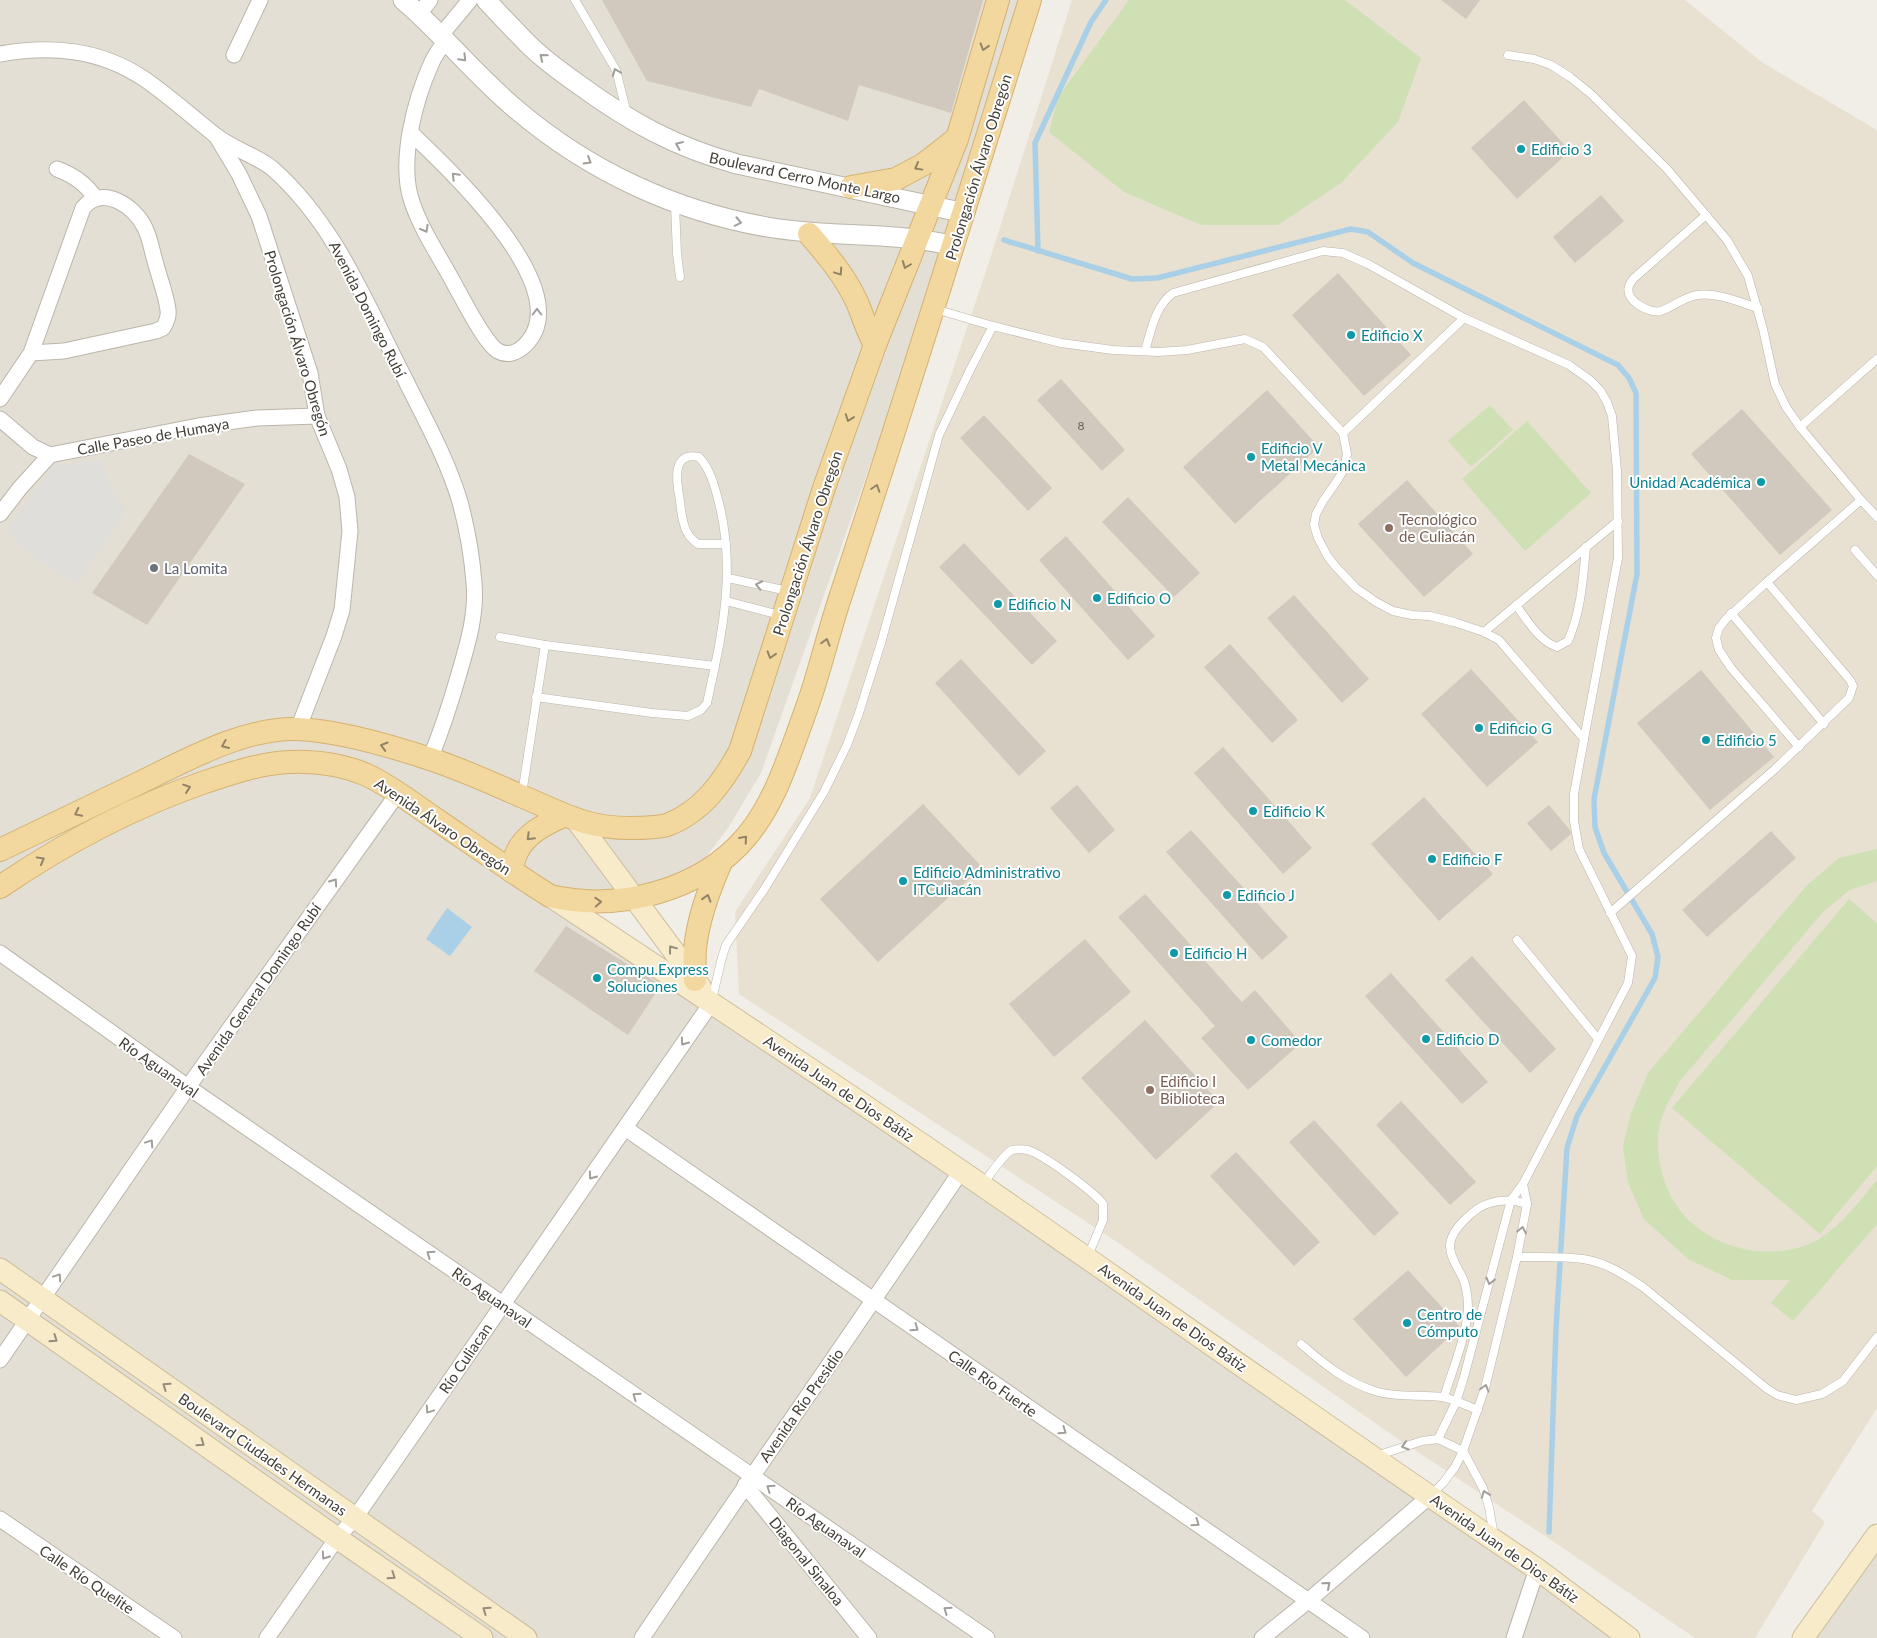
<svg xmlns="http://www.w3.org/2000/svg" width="1877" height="1638" viewBox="0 0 1877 1638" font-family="Lato,sans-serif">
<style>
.residential{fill:#e4dfd5}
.education{fill:#e8e1d2}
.green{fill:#cee0b4}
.parking{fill:#e0dedb}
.water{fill:#aad0e7}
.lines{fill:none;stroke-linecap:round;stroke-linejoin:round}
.stream{stroke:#aad0e7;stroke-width:5.5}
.building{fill:#d1c9be}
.service-casing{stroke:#bbb5ab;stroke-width:9}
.minor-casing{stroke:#bbb5ab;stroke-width:17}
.tertiary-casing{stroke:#bbb5ab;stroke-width:21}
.secondary-casing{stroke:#cbbd9c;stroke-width:23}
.primary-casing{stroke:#d4b371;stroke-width:24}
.service{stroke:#fff;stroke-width:8}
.minor{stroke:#fff;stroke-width:15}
.tertiary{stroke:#fff;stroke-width:19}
.secondary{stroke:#f8ebca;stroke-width:21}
.primary{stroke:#f2d79f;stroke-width:22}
.oneway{stroke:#928366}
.oneway2{stroke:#a19e9b}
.oneway3{stroke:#948c79}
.culture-dot{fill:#0f9aa8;stroke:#fff;stroke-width:2}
.education-dot{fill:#8d6e63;stroke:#fff;stroke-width:2}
.worship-dot{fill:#6b7280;stroke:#fff;stroke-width:2}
.labels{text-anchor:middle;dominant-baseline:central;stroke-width:4;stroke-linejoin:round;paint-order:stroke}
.number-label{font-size:12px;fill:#666159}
.culture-label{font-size:15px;fill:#0d838f;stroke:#fff;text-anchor:start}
.street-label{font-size:15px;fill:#433e37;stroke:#fff}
.education-label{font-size:15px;fill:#785e54;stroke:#fff;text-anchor:start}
.worship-label{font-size:15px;fill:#5b616d;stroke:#fff;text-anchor:start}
</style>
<rect width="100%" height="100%" fill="#f1eee7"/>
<g class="residential">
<path d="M0,0H1035L761,773L728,828L699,866L670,889L552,896L1634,1638H0Z"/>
<path d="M1877,1543V1638H1809Z"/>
</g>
<path class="education" d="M1072,0H1685L1763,63L1877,130V1408L1812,1511L1825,1522L1755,1638H1695L1557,1544L1395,1437L1117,1242L739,994L735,912L810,798L990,259Z"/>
<g class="green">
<path d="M1129,0H1345L1421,58L1398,122L1341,183L1278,225H1201L1124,192L1049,132L1058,97Z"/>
<path d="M1490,405L1513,430L1471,467L1448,441Z"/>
<path d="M1527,421L1591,493L1525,551L1462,479Z"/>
<path d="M1877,849V881L1850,890L1823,912L1680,1081C1670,1099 1658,1118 1658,1140C1657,1171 1670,1205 1694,1225C1728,1253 1780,1261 1819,1239C1842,1225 1860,1200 1877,1180V1224L1793,1321L1771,1303L1790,1280H1732L1688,1259L1644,1219L1628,1183L1623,1146L1631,1113L1648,1073L1807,885L1839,858Z"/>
<path d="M1849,899L1877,923V1166L1820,1234L1672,1108Z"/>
</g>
<path class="parking" d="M103,460L109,484L126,512L76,584L29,554L7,531L53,466Z"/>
<path class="water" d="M447,908L472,927L450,956L426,939Z"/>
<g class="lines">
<g class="stream">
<path d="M1004,240L1132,279L1157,278L1351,229L1368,232L1413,263L1618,365L1629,378L1636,393L1637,574L1594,799L1595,827L1604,853L1652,934L1658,957L1655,978L1577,1116L1567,1148L1556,1328L1549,1532"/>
<path d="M1038,251L1035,143L1091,22L1106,0"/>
</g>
</g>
<g class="building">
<path d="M602,0H983L951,113L859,85L848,121L759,89L751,107L647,81Z"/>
<path d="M1441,0H1480L1466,19Z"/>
<path d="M1524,100L1570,151L1517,199L1471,148Z"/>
<path d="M1601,195L1624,221L1575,263L1553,237Z"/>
<path d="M1338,273L1411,355L1364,396L1292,315Z"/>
<path d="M1061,379L1125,450L1102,471L1037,400Z"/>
<path d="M1267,390L1319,447L1235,524L1183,467Z"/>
<path d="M1742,409L1832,510L1780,555L1691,454Z"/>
<path d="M984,415L1052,488L1028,511L960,438Z"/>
<path d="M189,454L245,484L147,625L92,593Z"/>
<path d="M1407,480L1473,554L1424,597L1358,524Z"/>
<path d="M1128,497L1200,573L1174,597L1102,522Z"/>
<path d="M1066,536L1155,636L1128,660L1039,560Z"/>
<path d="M964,543L1057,641L1032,665L939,567Z"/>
<path d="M1294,595L1369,679L1342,703L1267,618Z"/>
<path d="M1230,644L1298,720L1272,743L1204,667Z"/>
<path d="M961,659L1046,751L1019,776L935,683Z"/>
<path d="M1471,669L1538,742L1487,787L1421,714Z"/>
<path d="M1701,670L1774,757L1710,810L1637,723Z"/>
<path d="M1223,747L1312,848L1283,874L1194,773Z"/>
<path d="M1077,785L1115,830L1089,853L1050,808Z"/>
<path d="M1424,797L1493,874L1439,921L1371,844Z"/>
<path d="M923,804L982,867L878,962L820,899Z"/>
<path d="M1549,805L1570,830L1571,834L1551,851L1527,823Z"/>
<path d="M1191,830L1288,937L1262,960L1166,852Z"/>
<path d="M1771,831L1796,858L1707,937L1682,910Z"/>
<path d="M1145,894L1242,1002L1255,990L1301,1043L1248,1090L1201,1038L1215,1026L1118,917Z"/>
<path d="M566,926L661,985L628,1035L534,971Z"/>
<path d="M1085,939L1131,992L1054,1057L1009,1004Z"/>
<path d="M1472,956L1556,1049L1530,1073L1445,980Z"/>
<path d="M1391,973L1488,1082L1462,1104L1365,996Z"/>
<path d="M1145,1020L1219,1102L1156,1160L1081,1078Z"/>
<path d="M1401,1101L1476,1182L1450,1205L1376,1125Z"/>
<path d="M1314,1120L1399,1213L1374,1236L1289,1142Z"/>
<path d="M1236,1152L1320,1242L1294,1266L1210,1176Z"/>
<path d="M1408,1270L1460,1327L1406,1377L1353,1319Z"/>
</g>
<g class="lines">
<defs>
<g id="service">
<path d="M575,0L616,70L627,114"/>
<path d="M1508,55L1534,59L1551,65L1570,77L1591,94L1667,169L1727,240L1748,276L1763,329L1775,384L1786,407L1800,427L1861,500"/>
<path d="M675,204L677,254L680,277"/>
<path d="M1706,215L1633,279C1632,281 1630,283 1629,286C1624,300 1649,314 1661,311C1673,307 1684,297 1697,295C1716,292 1739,302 1758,308"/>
<path d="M935,309L993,326L1061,343L1113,350L1158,352L1187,350L1245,339L1263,347L1343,433L1347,454L1344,469L1337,481L1323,501L1316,514L1314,525L1318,538L1328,557L1336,567L1356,588L1376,602L1393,611L1412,615L1430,616L1454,622L1484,632L1499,640L1584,739L1574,794V821L1579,849L1632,956L1628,983L1523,1184L1511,1200L1464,1377L1456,1402L1438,1439"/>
<path d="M1145,351C1151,331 1155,306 1173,293L1323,251L1343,253L1368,264L1464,318"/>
<path d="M1800,427L1877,359"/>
<path d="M1343,433L1464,318L1569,365L1590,380L1600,390L1607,402L1612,416L1617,471L1618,558L1584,739"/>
<path d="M1855,550L1877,575"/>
<path d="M728,578L788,591"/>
<path d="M1767,582L1726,619L1719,628L1716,638L1719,650L1731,668L1799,747"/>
<path d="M726,601L780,615"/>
<path d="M1516,605C1527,620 1539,641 1557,647L1568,641C1581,612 1583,579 1586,547"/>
<path d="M1731,613L1824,724"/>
<path d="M1484,632L1618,521"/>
<path d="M500,637L545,645"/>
<path d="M536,697L652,713L688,716L701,710L707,703L715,666"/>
<path d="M522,794L545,645L715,666C727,610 733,555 718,499C714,484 710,469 699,457C670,451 677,484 680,501C681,511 682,523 687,532C689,537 694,541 698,544H726"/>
<path d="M1610,913L1775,769L1849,698L1853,686L1850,680L1767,582L1861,500L1877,517"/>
<path d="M1517,940L1598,1039"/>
<path d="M712,1000L721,961L726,945L765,888L824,792L847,745L859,713L881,643L939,435L970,370L993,326"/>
<path d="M982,1185C989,1177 1003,1154 1012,1150C1017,1149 1023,1149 1028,1150C1044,1155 1093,1191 1103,1204V1220L1088,1256"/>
<path d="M1517,1257C1539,1257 1562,1256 1583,1259C1605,1262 1625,1275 1643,1287L1766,1388L1777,1395L1796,1400L1822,1394L1843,1381L1877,1337"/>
<path d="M1301,1344C1324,1364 1347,1383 1378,1392C1399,1398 1421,1394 1442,1397C1454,1399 1467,1406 1478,1410"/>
<path d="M1444,1397C1453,1368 1466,1338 1468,1308C1468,1299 1467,1290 1464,1281C1460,1270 1450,1259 1450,1246C1450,1230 1475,1207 1490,1203C1503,1199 1515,1200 1527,1204"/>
<path d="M1376,1456L1422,1441L1438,1439L1463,1451L1483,1488L1489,1507L1494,1536"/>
<path d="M1432,1494L1443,1483L1455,1467L1463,1451L1485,1388L1517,1257L1527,1204L1523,1184"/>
</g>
<g id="minor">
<path d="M419,14L430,0"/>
<path d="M441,35L470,0"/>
<path d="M0,54C51,45 99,49 143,78C168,95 191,116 215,135C232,149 256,155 273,169C335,224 366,303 403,375C423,416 447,458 460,502C467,528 472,556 474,583C477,615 467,646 458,677C450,705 441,732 430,759"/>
<path d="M234,55L260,0"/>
<path d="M410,132C446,167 584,293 523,347C516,353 507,356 498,351C485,343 465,303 457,289C442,260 422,232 412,202C398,162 415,99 432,62C435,55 441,47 446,40"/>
<path d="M218,139L239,174L259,216L310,373L317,416L339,469L347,497L350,531L342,610L334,636L298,729"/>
<path d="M57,169C73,175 86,183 95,198"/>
<path d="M0,399L31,353L83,208C102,184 135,206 145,228C150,238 152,251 155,261C159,277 166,294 168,310C169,316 166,323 163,328L156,331L64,351L31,353"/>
<path d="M0,419L33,447L50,455L198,426L257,418L317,416"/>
<path d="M0,514L20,488L50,455"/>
<path d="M0,953L188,1087L987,1638"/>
<path d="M625,1128L1362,1638"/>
<path d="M0,1360L188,1087L398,793"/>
<path d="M745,1485L869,1638"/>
<path d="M0,1519L174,1638"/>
<path d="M267,1638L337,1538L355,1518L712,1002"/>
<path d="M642,1638C747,1482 856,1328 961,1171"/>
<path d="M1262,1638L1308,1601L1431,1495"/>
<path d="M1514,1638L1537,1569"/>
</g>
<g id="tertiary">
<path d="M403,0C443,34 476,76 517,110C589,171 675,211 767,227C829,238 893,231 954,246"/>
<path d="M486,0C500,15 514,30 528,44C543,59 561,72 578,84C630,122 675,147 737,164L965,213"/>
</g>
<g id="secondary">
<path d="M577,821L701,988"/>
<path d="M550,896C689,988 827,1079 964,1173C1156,1305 1345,1440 1537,1569L1629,1638"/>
<path d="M0,1269L526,1638"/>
<path d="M0,1301L337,1538L482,1638"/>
<path d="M1803,1638L1877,1535"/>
</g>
<g id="primary">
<path d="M851,187L896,179L924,164L956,139"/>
<path d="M809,234C827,255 845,276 857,302C863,316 867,331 875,345"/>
<path d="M0,850C46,828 91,806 137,784C185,761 244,727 298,729C340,731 391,746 430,759C461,769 492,783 521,796C562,813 584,828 630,828C642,828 655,828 667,825C702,812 723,782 740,751L824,488L875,345L957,139L998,0"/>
<path d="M511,871C513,865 514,858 517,852C526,833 546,824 563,816"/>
<path d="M0,887C63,844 133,807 205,782C232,773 261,763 290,762C316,761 343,765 367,775C392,787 415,805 437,820C475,846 512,872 550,896C618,912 701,891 747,836C770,808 782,776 794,743C801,724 808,705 814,686C823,657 830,629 839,601C905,401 967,201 1030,0"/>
<path d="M695,980C695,970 694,959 695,949C698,918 709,889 722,860"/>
</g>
</defs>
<use href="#service" class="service-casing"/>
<use href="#minor" class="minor-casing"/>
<use href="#tertiary" class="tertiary-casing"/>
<use href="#secondary" class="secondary-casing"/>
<use href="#primary" class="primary-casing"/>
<use href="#service" class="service"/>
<use href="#minor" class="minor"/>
<use href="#tertiary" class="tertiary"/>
<use href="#secondary" class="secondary"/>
<use href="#primary" class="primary"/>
</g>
<defs><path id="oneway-chevron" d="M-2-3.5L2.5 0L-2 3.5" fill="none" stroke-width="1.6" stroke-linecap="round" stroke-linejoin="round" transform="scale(1.25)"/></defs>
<g class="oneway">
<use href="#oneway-chevron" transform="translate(984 47) rotate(107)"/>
<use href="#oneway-chevron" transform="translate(918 167) rotate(151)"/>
<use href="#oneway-chevron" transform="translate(906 265) rotate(111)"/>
<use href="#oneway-chevron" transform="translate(839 272) rotate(56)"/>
<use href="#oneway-chevron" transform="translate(849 418) rotate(110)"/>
<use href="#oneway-chevron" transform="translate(876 488) rotate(-72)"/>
<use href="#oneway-chevron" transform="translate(826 642) rotate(-74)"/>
<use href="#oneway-chevron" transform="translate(771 655) rotate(107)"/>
<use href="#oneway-chevron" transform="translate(225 745) rotate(157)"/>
<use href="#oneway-chevron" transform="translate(384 746) rotate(-164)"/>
<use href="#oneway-chevron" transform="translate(187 788) rotate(-19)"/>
<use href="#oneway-chevron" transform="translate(78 813) rotate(154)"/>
<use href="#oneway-chevron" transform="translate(530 837) rotate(135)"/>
<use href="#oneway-chevron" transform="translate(744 839) rotate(-49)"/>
<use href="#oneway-chevron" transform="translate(41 860) rotate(-29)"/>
<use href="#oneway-chevron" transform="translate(707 898) rotate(-73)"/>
<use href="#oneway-chevron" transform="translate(598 902) rotate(-3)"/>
</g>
<g class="oneway2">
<use href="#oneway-chevron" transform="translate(543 57) rotate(-141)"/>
<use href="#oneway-chevron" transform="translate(463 58) rotate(46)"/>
<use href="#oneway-chevron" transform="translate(616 72) rotate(-112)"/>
<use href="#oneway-chevron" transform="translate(679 145) rotate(-157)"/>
<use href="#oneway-chevron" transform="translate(588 161) rotate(30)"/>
<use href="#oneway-chevron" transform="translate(455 176) rotate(-135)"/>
<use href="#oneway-chevron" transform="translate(738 222) rotate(11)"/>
<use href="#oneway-chevron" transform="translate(425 229) rotate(61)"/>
<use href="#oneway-chevron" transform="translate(537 312) rotate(-90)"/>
<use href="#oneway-chevron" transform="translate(759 585) rotate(-168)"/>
<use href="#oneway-chevron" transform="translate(334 882) rotate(-55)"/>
<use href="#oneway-chevron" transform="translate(684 1042) rotate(125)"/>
<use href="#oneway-chevron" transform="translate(150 1143) rotate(-56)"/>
<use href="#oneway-chevron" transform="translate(592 1176) rotate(125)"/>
<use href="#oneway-chevron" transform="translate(1522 1230) rotate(-79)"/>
<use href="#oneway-chevron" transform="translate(430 1254) rotate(-145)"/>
<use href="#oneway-chevron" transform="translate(58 1277) rotate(-56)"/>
<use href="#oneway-chevron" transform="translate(1490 1281) rotate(104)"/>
<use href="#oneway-chevron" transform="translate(915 1328) rotate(35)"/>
<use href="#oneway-chevron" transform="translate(1485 1388) rotate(-74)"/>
<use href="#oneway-chevron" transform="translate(636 1396) rotate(-145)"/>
<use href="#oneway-chevron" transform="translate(429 1410) rotate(124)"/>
<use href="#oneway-chevron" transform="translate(1063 1431) rotate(35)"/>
<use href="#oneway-chevron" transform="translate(1405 1446) rotate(163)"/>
<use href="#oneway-chevron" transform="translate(770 1488) rotate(-145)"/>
<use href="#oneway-chevron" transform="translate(1485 1494) rotate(-110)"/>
<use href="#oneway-chevron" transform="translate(1196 1523) rotate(35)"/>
<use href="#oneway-chevron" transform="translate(325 1556) rotate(125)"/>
<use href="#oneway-chevron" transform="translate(1327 1585) rotate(-41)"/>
<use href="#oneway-chevron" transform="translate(947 1610) rotate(-145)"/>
</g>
<g class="oneway3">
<use href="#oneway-chevron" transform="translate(672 949) rotate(-127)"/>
<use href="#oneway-chevron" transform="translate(54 1339) rotate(35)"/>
<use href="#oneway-chevron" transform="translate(166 1386) rotate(-145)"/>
<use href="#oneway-chevron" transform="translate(201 1443) rotate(35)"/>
<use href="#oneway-chevron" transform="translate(392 1576) rotate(34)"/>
<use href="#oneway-chevron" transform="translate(486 1610) rotate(-145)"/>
</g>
<g class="culture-dot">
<circle cx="1521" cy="149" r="5"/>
<circle cx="1351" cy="335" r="5"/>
<circle cx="1251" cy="457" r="5"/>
<circle cx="1761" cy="482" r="5"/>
<circle cx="1097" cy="598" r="5"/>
<circle cx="998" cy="604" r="5"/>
<circle cx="1479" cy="728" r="5"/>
<circle cx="1706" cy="740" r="5"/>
<circle cx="1253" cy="811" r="5"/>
<circle cx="1432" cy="859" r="5"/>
<circle cx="903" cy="881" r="5"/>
<circle cx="1227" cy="895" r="5"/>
<circle cx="1174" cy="953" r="5"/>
<circle cx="597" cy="978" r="5"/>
<circle cx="1426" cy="1039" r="5"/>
<circle cx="1251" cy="1040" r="5"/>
<circle cx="1407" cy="1323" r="5"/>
</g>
<g class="education-dot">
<circle cx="1389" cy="528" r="5"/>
<circle cx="1150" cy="1090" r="5"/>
</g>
<circle class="worship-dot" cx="154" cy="568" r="5"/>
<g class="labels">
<g class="number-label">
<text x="1081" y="425">8</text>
</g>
<g class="culture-label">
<text x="1531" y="149">Edificio 3</text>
<text x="1361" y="335">Edificio X</text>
<text x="1261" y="448">Edificio V<tspan x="1261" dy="17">Metal Mecánica</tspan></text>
<text x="1751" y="482" text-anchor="end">Unidad Académica</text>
<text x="1107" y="598">Edificio O</text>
<text x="1008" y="604">Edificio N</text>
<text x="1489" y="728">Edificio G</text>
<text x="1716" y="740">Edificio 5</text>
<text x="1263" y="811">Edificio K</text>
<text x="1442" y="859">Edificio F</text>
<text x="913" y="872">Edificio Administrativo<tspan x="913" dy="17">ITCuliacán</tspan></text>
<text x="1237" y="895">Edificio J</text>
<text x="1184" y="953">Edificio H</text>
<text x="607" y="969">Compu.Express<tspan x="607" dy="17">Soluciones</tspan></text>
<text x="1436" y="1039">Edificio D</text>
<text x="1261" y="1040">Comedor</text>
<text x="1417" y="1314">Centro de<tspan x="1417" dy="17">Cómputo</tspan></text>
</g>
<g class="street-label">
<text transform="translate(978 167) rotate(-73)">Prolongación Álvaro Obregón</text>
<text transform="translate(805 177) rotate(12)">Boulevard Cerro Monte Largo</text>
<text transform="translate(368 309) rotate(63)">Avenida Domingo Rubí</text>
<text transform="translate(298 343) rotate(73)">Prolongación Álvaro Obregón</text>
<text transform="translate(153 436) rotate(-10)">Calle Paseo de Humaya</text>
<text transform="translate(807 543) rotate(-72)">Prolongación Álvaro Obregón</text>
<text transform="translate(443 826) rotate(34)">Avenida Álvaro Obregón</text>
<text transform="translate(258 989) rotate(-55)">Avenida General Domingo Rubí</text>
<text transform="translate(159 1067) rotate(35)">Río Aguanaval</text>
<text transform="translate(839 1088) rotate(34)">Avenida Juan de Dios Bátiz</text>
<text transform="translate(492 1297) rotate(35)">Río Aguanaval</text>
<text transform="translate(1173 1317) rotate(35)">Avenida Juan de Dios Bátiz</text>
<text transform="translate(465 1358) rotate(-56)">Río Culiacan</text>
<text transform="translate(993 1383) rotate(35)">Calle Río Fuerte</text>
<text transform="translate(801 1405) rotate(-55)">Avenida Río Presidio</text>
<text transform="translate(263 1454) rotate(35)">Boulevard Ciudades Hermanas</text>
<text transform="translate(826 1527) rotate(35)">Río Aguanaval</text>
<text transform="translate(1505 1548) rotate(35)">Avenida Juan de Dios Bátiz</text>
<text transform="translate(807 1561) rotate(51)">Diagonal Sinaloa</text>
<text transform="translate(87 1579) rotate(34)">Calle Río Quelite</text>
</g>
<g class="education-label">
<text x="1399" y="519">Tecnológico<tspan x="1399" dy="17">de Culiacán</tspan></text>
<text x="1160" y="1081">Edificio I<tspan x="1160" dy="17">Biblioteca</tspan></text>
</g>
<g class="worship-label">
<text x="164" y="568">La Lomita</text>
</g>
</g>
</svg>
